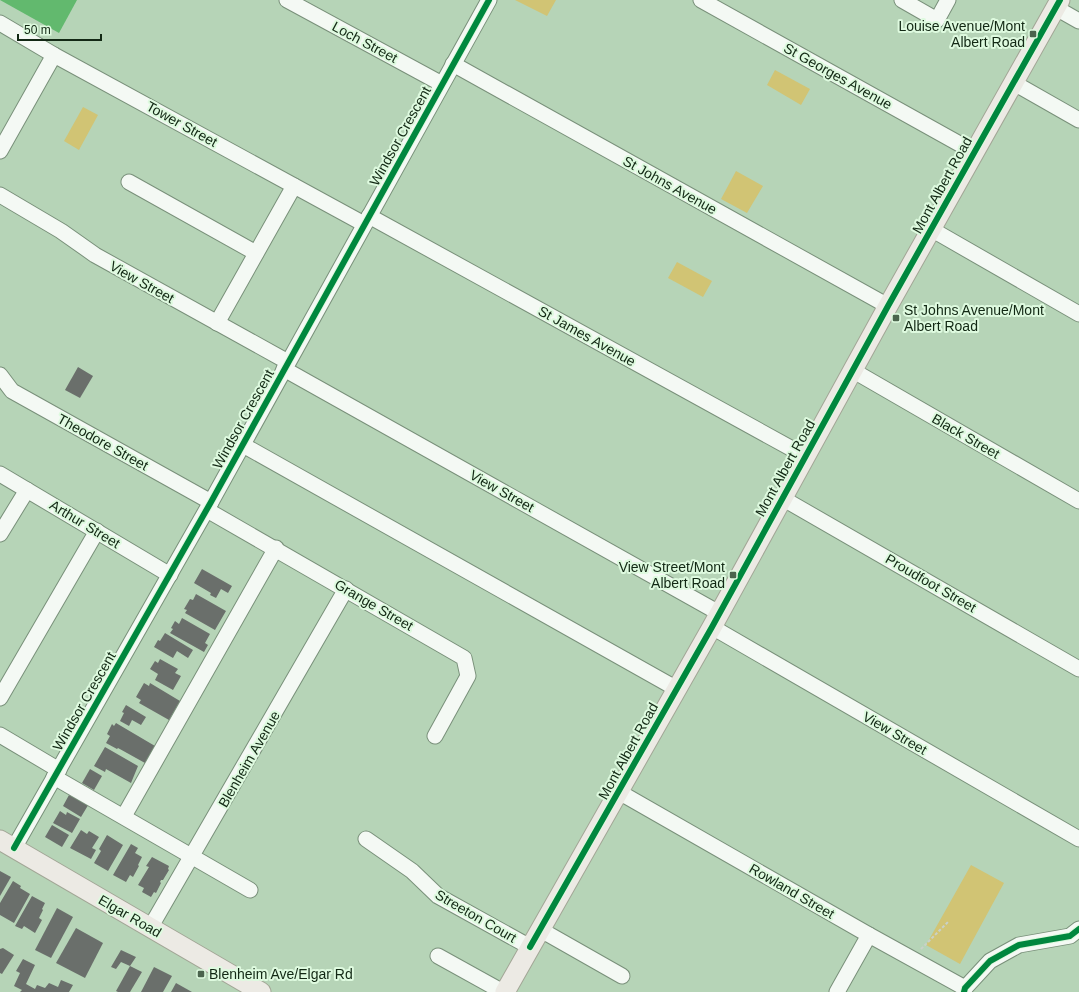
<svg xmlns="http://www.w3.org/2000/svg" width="1079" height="992" viewBox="0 0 1079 992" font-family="Helvetica,sans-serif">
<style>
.green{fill:#d1c474}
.water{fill:#62b96e}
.building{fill:#6a6f6b}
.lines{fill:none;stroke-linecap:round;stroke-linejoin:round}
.minor-casing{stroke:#79907a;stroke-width:17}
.major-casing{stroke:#a2a696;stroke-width:21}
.path{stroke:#c9d1c9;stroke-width:2;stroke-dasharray:3 2;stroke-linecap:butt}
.minor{stroke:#f4f9f4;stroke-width:15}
.major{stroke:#eceae4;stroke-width:19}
.cycleway-casing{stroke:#defadf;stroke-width:8}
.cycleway{stroke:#00873e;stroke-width:6}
.poi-dot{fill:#4b644d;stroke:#defadf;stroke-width:1.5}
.labels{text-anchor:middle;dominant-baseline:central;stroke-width:4;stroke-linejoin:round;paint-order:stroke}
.poi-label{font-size:14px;fill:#122814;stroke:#defadf;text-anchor:end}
.street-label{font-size:14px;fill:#122814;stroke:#defadf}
</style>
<rect width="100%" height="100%" fill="#b6d4b7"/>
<g class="green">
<path d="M515,0H556L547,16Z"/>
<path d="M775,70L810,89L801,105L767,85Z"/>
<path d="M83,107L98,115L79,150L64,141Z"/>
<path d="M736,171L763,186L747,213L721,199Z"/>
<path d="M677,262L712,281L703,297L668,278Z"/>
<path d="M971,865L1004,883L960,964L926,945Z"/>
</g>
<path class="water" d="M0,0H77L59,33Z"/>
<g class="building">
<path d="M78,367L93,376L80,398L65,390Z"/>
<path d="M202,569L232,586L228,593L221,589L216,598L210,595L211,593L194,583Z"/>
<path d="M196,594L226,611L215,630L185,613L187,610L184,609L190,599L193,600Z"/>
<path d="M182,618L210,634L205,643L208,645L204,652L170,633L173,629L171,628L175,621L179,624Z"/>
<path d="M165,633L193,650L188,658L177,651L173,658L154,647L158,640L160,641Z"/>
<path d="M160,659L178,669L175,673L181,676L173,690L155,680L158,674L150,669L155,661L158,663Z"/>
<path d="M144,683L149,686L150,683L180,701L169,720L139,703L141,700L136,697Z"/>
<path d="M126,705L146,717L141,725L132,720L129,726L120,721L124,713L122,712Z"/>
<path d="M116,723L155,746L145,763L118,748L117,749L106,743L110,736L107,734L112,724L114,726Z"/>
<path d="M105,747L138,766L131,783L106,769L105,772L94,766Z"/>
<path d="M90,769L102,776L94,790L82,783Z"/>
<path d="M69,795L75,798L77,795L90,802L81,817L63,806Z"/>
<path d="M60,811L66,815L67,812L80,819L72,833L53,823Z"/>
<path d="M52,825L69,835L62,847L45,837Z"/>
<path d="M81,830L87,834L89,831L99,837L92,848L96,850L91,859L70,848Z"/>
<path d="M107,835L123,845L108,871L94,863L101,851L99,849Z"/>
<path d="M131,844L138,848L135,853L142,857L138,865L139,866L133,877L130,875L126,882L113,875Z"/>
<path d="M152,857L169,866L168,869L169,870L163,880H161L160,882L161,883L156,893L154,892L151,897L142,892L144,888L138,885L149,867L146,866Z"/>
<path d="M0,871L11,877L0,896Z"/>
<path d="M13,881L21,886L20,888L30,894L14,923L0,915V903Z"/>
<path d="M32,896L45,903L42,909L43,910L39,918L42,920L35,933L24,926L22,929L15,926Z"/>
<path d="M57,908L73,917L51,958L35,950Z"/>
<path d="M76,928L103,943L85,978L56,963Z"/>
<path d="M3,948L14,955L2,974L0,973V949Z"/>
<path d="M121,950L136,957L130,966L121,962L116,969L111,967Z"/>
<path d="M23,959L35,965L26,984L35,989L37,985L45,988L49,983L58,987L61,980L73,985L69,992H20L22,990L14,986L20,973L16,971Z"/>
<path d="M130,966L142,972L130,992H118L116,991Z"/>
<path d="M154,967L172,976L163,992H141Z"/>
<path d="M176,983L192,992H171Z"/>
</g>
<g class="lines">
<defs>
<g id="minor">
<path d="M287,0L442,84"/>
<path d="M701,0L974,152"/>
<path d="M902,0L937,20L948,0"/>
<path d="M1056,8L1079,21"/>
<path d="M0,23L54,55L364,224"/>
<path d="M453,64L888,306"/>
<path d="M1014,83L1079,120"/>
<path d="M0,151L54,55"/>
<path d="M129,182L256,253"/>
<path d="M0,195L61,231L95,255L288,362"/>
<path d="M369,216L805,456"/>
<path d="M931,229L1079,314"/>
<path d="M217,323L294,186"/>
<path d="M284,369L719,613"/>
<path d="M852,370L1079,501"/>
<path d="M0,375L12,391L211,502"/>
<path d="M243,445L677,689"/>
<path d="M0,474L170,575"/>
<path d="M782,498L1079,669"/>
<path d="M207,510L464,658L468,676L435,736"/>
<path d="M0,534L27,490"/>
<path d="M712,627L1079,839"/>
<path d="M0,698L97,531"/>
<path d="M0,735L59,770"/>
<path d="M54,777L250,890"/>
<path d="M619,792L869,935L965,988"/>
<path d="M124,816L276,548"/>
<path d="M366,839L412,871L438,896L530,947"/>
<path d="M14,848L211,502L489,0"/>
<path d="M150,928L346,589"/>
<path d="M541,930L622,976"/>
<path d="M438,956L503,992"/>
<path d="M837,992L869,935"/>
<path d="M964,992L965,988L990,961L1019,945L1070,936L1079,929"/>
</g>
<g id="major">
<path d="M0,840L261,992"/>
<path d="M505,992L712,627L888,306L1060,0"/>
</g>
</defs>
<use href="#minor" class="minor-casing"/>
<use href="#major" class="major-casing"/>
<path class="path" d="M921,949L948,922"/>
<use href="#minor" class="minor"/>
<use href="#major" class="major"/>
<defs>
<g id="cycleway">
<path d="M14,848L211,502L489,0"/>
<path d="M530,947L712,627L888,306L1060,0"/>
<path d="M964,992L965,988L990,961L1019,945L1070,936L1079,929"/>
</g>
</defs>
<use href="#cycleway" class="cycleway-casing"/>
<use href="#cycleway" class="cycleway"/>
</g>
<g class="poi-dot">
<rect x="1029" y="30" width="8" height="8" rx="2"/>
<rect x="892" y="314" width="8" height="8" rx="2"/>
<rect x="729" y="571" width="8" height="8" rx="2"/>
<rect x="197" y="970" width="8" height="8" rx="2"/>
</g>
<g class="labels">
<g class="poi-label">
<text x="1025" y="26">Louise Avenue/Mont<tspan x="1025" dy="16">Albert Road</tspan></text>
<text x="904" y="310" text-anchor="start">St Johns Avenue/Mont<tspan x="904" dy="16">Albert Road</tspan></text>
<text x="725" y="567">View Street/Mont<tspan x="725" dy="16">Albert Road</tspan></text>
<text x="209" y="974" text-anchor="start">Blenheim Ave/Elgar Rd</text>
</g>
<g class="street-label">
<text transform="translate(365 42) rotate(28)">Loch Street</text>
<text transform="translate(838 76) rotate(29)">St Georges Avenue</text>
<text transform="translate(182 124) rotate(29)">Tower Street</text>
<text transform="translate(400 136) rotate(-61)">Windsor Crescent</text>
<text transform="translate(670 185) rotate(29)">St Johns Avenue</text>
<text transform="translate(942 185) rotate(-61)">Mont Albert Road</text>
<text transform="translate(142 282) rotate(29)">View Street</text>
<text transform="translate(587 336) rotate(29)">St James Avenue</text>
<text transform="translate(243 419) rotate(-61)">Windsor Crescent</text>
<text transform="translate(966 436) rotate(30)">Black Street</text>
<text transform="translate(103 442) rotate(29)">Theodore Street</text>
<text transform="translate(785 468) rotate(-61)">Mont Albert Road</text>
<text transform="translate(502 491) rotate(29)">View Street</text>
<text transform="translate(85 524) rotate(31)">Arthur Street</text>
<text transform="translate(931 583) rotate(30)">Proudfoot Street</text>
<text transform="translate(374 605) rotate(30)">Grange Street</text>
<text transform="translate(84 701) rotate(-60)">Windsor Crescent</text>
<text transform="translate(895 733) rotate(30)">View Street</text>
<text transform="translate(628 751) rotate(-61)">Mont Albert Road</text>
<text transform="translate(249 759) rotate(-60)">Blenheim Avenue</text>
<text transform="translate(792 891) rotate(30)">Rowland Street</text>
<text transform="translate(130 916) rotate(30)">Elgar Road</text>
<text transform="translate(476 916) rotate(30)">Streeton Court</text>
</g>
</g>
<path d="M18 34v6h83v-6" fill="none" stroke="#122814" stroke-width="2"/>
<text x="24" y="34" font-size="12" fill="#122814" stroke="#defadf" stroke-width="3" paint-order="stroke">50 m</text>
</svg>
